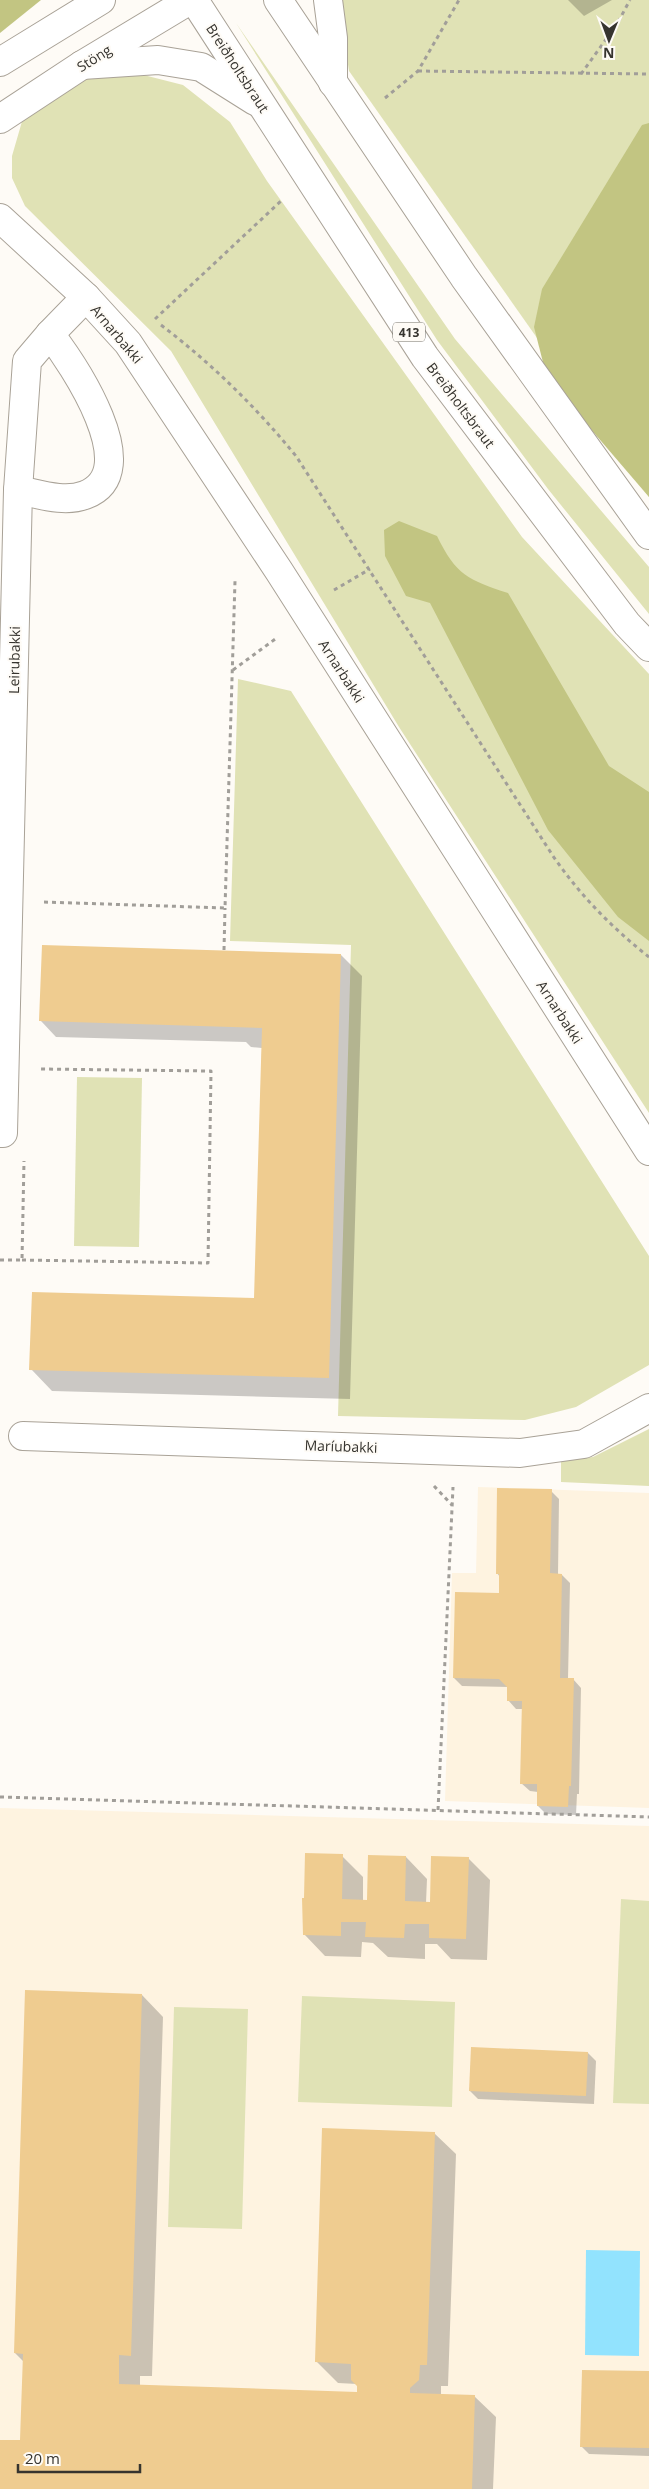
<svg xmlns="http://www.w3.org/2000/svg" width="649" height="2489" viewBox="0 0 649 2489" font-family="'Open Sans',sans-serif">
<style>
.built{fill:#fef3e0}
.green{fill:#e0e2b5}
.forest{fill:#c2c582}
.water{fill:#92e3fe}
.shadow{fill:#0003}
.building{fill:#efcc90}
.lines{fill:none;stroke-linecap:round;stroke-linejoin:round}
.minor-casing{stroke:#a9a297;stroke-width:30}
.major-casing{stroke:#a9a297;stroke-width:30}
.path{stroke:#a19e99;stroke-width:3;stroke-dasharray:4 4;stroke-linecap:butt}
.minor{stroke:#fff;stroke-width:28}
.major{stroke:#fff;stroke-width:28}
.labels{text-anchor:middle;dominant-baseline:central;stroke-width:4;stroke-linejoin:round;paint-order:stroke}
.shield{fill:#fefbf6;stroke:#72706b;stroke-width:1}
.shield-label{font-size:12px;font-weight:bold;fill:#36342f}
.street-label{font-size:14px;fill:#36342f;stroke:#fefbf6}
</style>
<rect width="100%" height="100%" fill="#fefbf6"/>
<g class="built">
<path d="M478,1487L649,1493V1808L445,1801L452,1573H476Z"/>
<path d="M0,1808L649,1826V2489H0Z"/>
</g>
<g class="green">
<path d="M341,0H649V497L349,71L342,26Z"/>
<path d="M236,23L455,339L649,567V614L548,489L437,340Z"/>
<path d="M120,69L183,85L230,122L267,181L522,537L649,674V1113L399,727L171,351L25,206L12,178V156L23,118L59,87Z"/>
<path d="M238,679L291,691L649,1256V1365L576,1407L525,1420L338,1416L351,945L230,941Z"/>
<path d="M77,1077L142,1078L139,1247L74,1246Z"/>
<path d="M649,1429V1486L561,1482V1461L593,1457Z"/>
<path d="M621,1899L649,1901V2104L613,2103Z"/>
<path d="M302,1996L455,2002L452,2107L298,2102Z"/>
<path d="M174,2007L248,2009L242,2229L168,2227Z"/>
</g>
<g class="forest">
<path d="M0,0H41L0,33Z"/>
<path d="M649,123V497L547,378L534,327L542,289L642,125Z"/>
<path d="M399,521L437,536C456,575 468,580 508,593L609,766L649,792V941L618,917L548,830L430,603L406,596L385,556L384,530Z"/>
</g>
<path class="water" d="M586,2250L640,2251L639,2356L585,2355Z"/>
<g class="shadow">
<path d="M568,0H612L584,16Z"/>
<path d="M341,955L362,976L350,1399L52,1391L31,1369L255,1299L262,1048L251,1047L246,1042L56,1037L41,1021Z"/>
<path d="M551,1491L559,1499L558,1575H562L570,1583L568,1679H573L581,1688L579,1794H577L576,1815L546,1814L538,1806V1792L530,1791L521,1783L523,1709H516L508,1700L509,1687L462,1686L454,1678L500,1594V1577L497,1573Z"/>
<path d="M342,1856L363,1877V1901H368L406,1857L427,1879L426,1903H431L468,1858L490,1880L487,1960L451,1959L437,1944H425V1959L388,1957L373,1943L362,1942L361,1957L325,1956L304,1934Z"/>
<path d="M142,1995L163,2017L152,2376H140V2386L358,2393L357,2384L338,2383L317,2362L434,2133L456,2154L448,2386H441V2395L474,2396L496,2417L493,2489H0V2441L22,2442L24,2362L15,2353Z"/>
<path d="M588,2053L596,2061L594,2104L478,2099L470,2091Z"/>
<path d="M649,2372V2456L589,2454L581,2446Z"/>
</g>
<g class="building">
<path d="M42,945L341,954L329,1378L29,1370L32,1292L254,1298L262,1028L39,1021Z"/>
<path d="M497,1488L552,1489L550,1573L562,1574L560,1678H574L571,1786H569L568,1807L537,1806V1784H520L522,1701H507V1687L499,1679L453,1678L455,1592L499,1593V1574H496Z"/>
<path d="M305,1853L343,1854L342,1899L367,1900L368,1855L406,1856L405,1901L430,1902L431,1856L469,1857L466,1939L429,1938V1924H405L404,1938L365,1937L366,1922H341V1936L303,1935L302,1898H304Z"/>
<path d="M25,1990L142,1994L131,2356L119,2355V2384L357,2392V2386L351,2380V2364L315,2362L322,2128L435,2132L427,2365H420L419,2380L410,2388V2393L475,2395L472,2489H0V2440H20L23,2354L14,2353Z"/>
<path d="M471,2047L588,2052L586,2096L469,2091Z"/>
<path d="M582,2370L649,2371V2448L580,2447Z"/>
</g>
<g class="lines">
<defs>
<g id="minor">
<path d="M0,62L101,0"/>
<path d="M0,119L82,65L190,0"/>
<path d="M0,218L86,297L128,343L279,571L649,1151"/>
<path d="M18,490C39,494 64,503 85,495C147,472 72,363 50,334"/>
<path d="M0,1133H3L18,490L27,361L50,334L86,297"/>
<path d="M23,1436L520,1453L584,1444L649,1408"/>
</g>
<g id="major">
<path d="M194,0L425,357L627,624L649,647"/>
<path d="M278,0L464,277L649,535"/>
<path d="M328,0L333,38V83"/>
<path d="M82,65L158,60L201,67L255,101"/>
</g>
</defs>
<use href="#minor" class="minor-casing"/>
<use href="#major" class="major-casing"/>
<g class="path">
<path d="M418,71L649,74"/>
<path d="M581,74L617,24L630,0"/>
<path d="M385,98L418,71L459,0"/>
<path d="M155,319L282,200"/>
<path d="M161,325C212,364 255,406 296,456L553,856C580,895 611,927 649,957"/>
<path d="M334,590L370,569"/>
<path d="M233,670L278,637"/>
<path d="M44,902L225,908L235,581"/>
<path d="M224,950L225,908"/>
<path d="M0,1260H22L24,1161"/>
<path d="M22,1260L208,1263L211,1071L39,1069"/>
<path d="M434,1486L452,1505"/>
<path d="M0,1797L649,1817"/>
<path d="M438,1810L453,1487"/>
</g>
<use href="#minor" class="minor"/>
<use href="#major" class="major"/>
</g>
<g class="labels">
<rect class="shield" x="393" y="322.5" width="32" height="19" rx="4"/>
<g class="shield-label">
<text x="409" y="332">413</text>
</g>
<g class="street-label">
<text transform="translate(94 58) rotate(-32)">Stöng</text>
<text transform="translate(238 68) rotate(57)">Breiðholtsbraut</text>
<text transform="translate(117 334) rotate(50)">Arnarbakki</text>
<text transform="translate(461 405) rotate(53)">Breiðholtsbraut</text>
<text transform="translate(14 660) rotate(-89)">Leirubakki</text>
<text transform="translate(342 671) rotate(57)">Arnarbakki</text>
<text transform="translate(560 1012) rotate(57)">Arnarbakki</text>
<text transform="translate(341 1446) rotate(2)">Maríubakki</text>
</g>
</g>
<g transform="translate(609 40) rotate(181)" stroke="#fefbf6" stroke-width="4" paint-order="stroke">
<path d="M0-4L9 19L0 12L-9 19Z" fill="#36342f"/>
<text y="-8" font-size="14" font-weight="bold" text-anchor="middle" fill="#36342f">N</text>
</g>
<path d="M18 2464v8h122v-8" fill="none" stroke="#36342f" stroke-width="2.5"/>
<text x="25" y="2464" font-size="15" fill="#36342f" stroke="#fefbf6" stroke-width="4" paint-order="stroke">20 m</text>
</svg>
